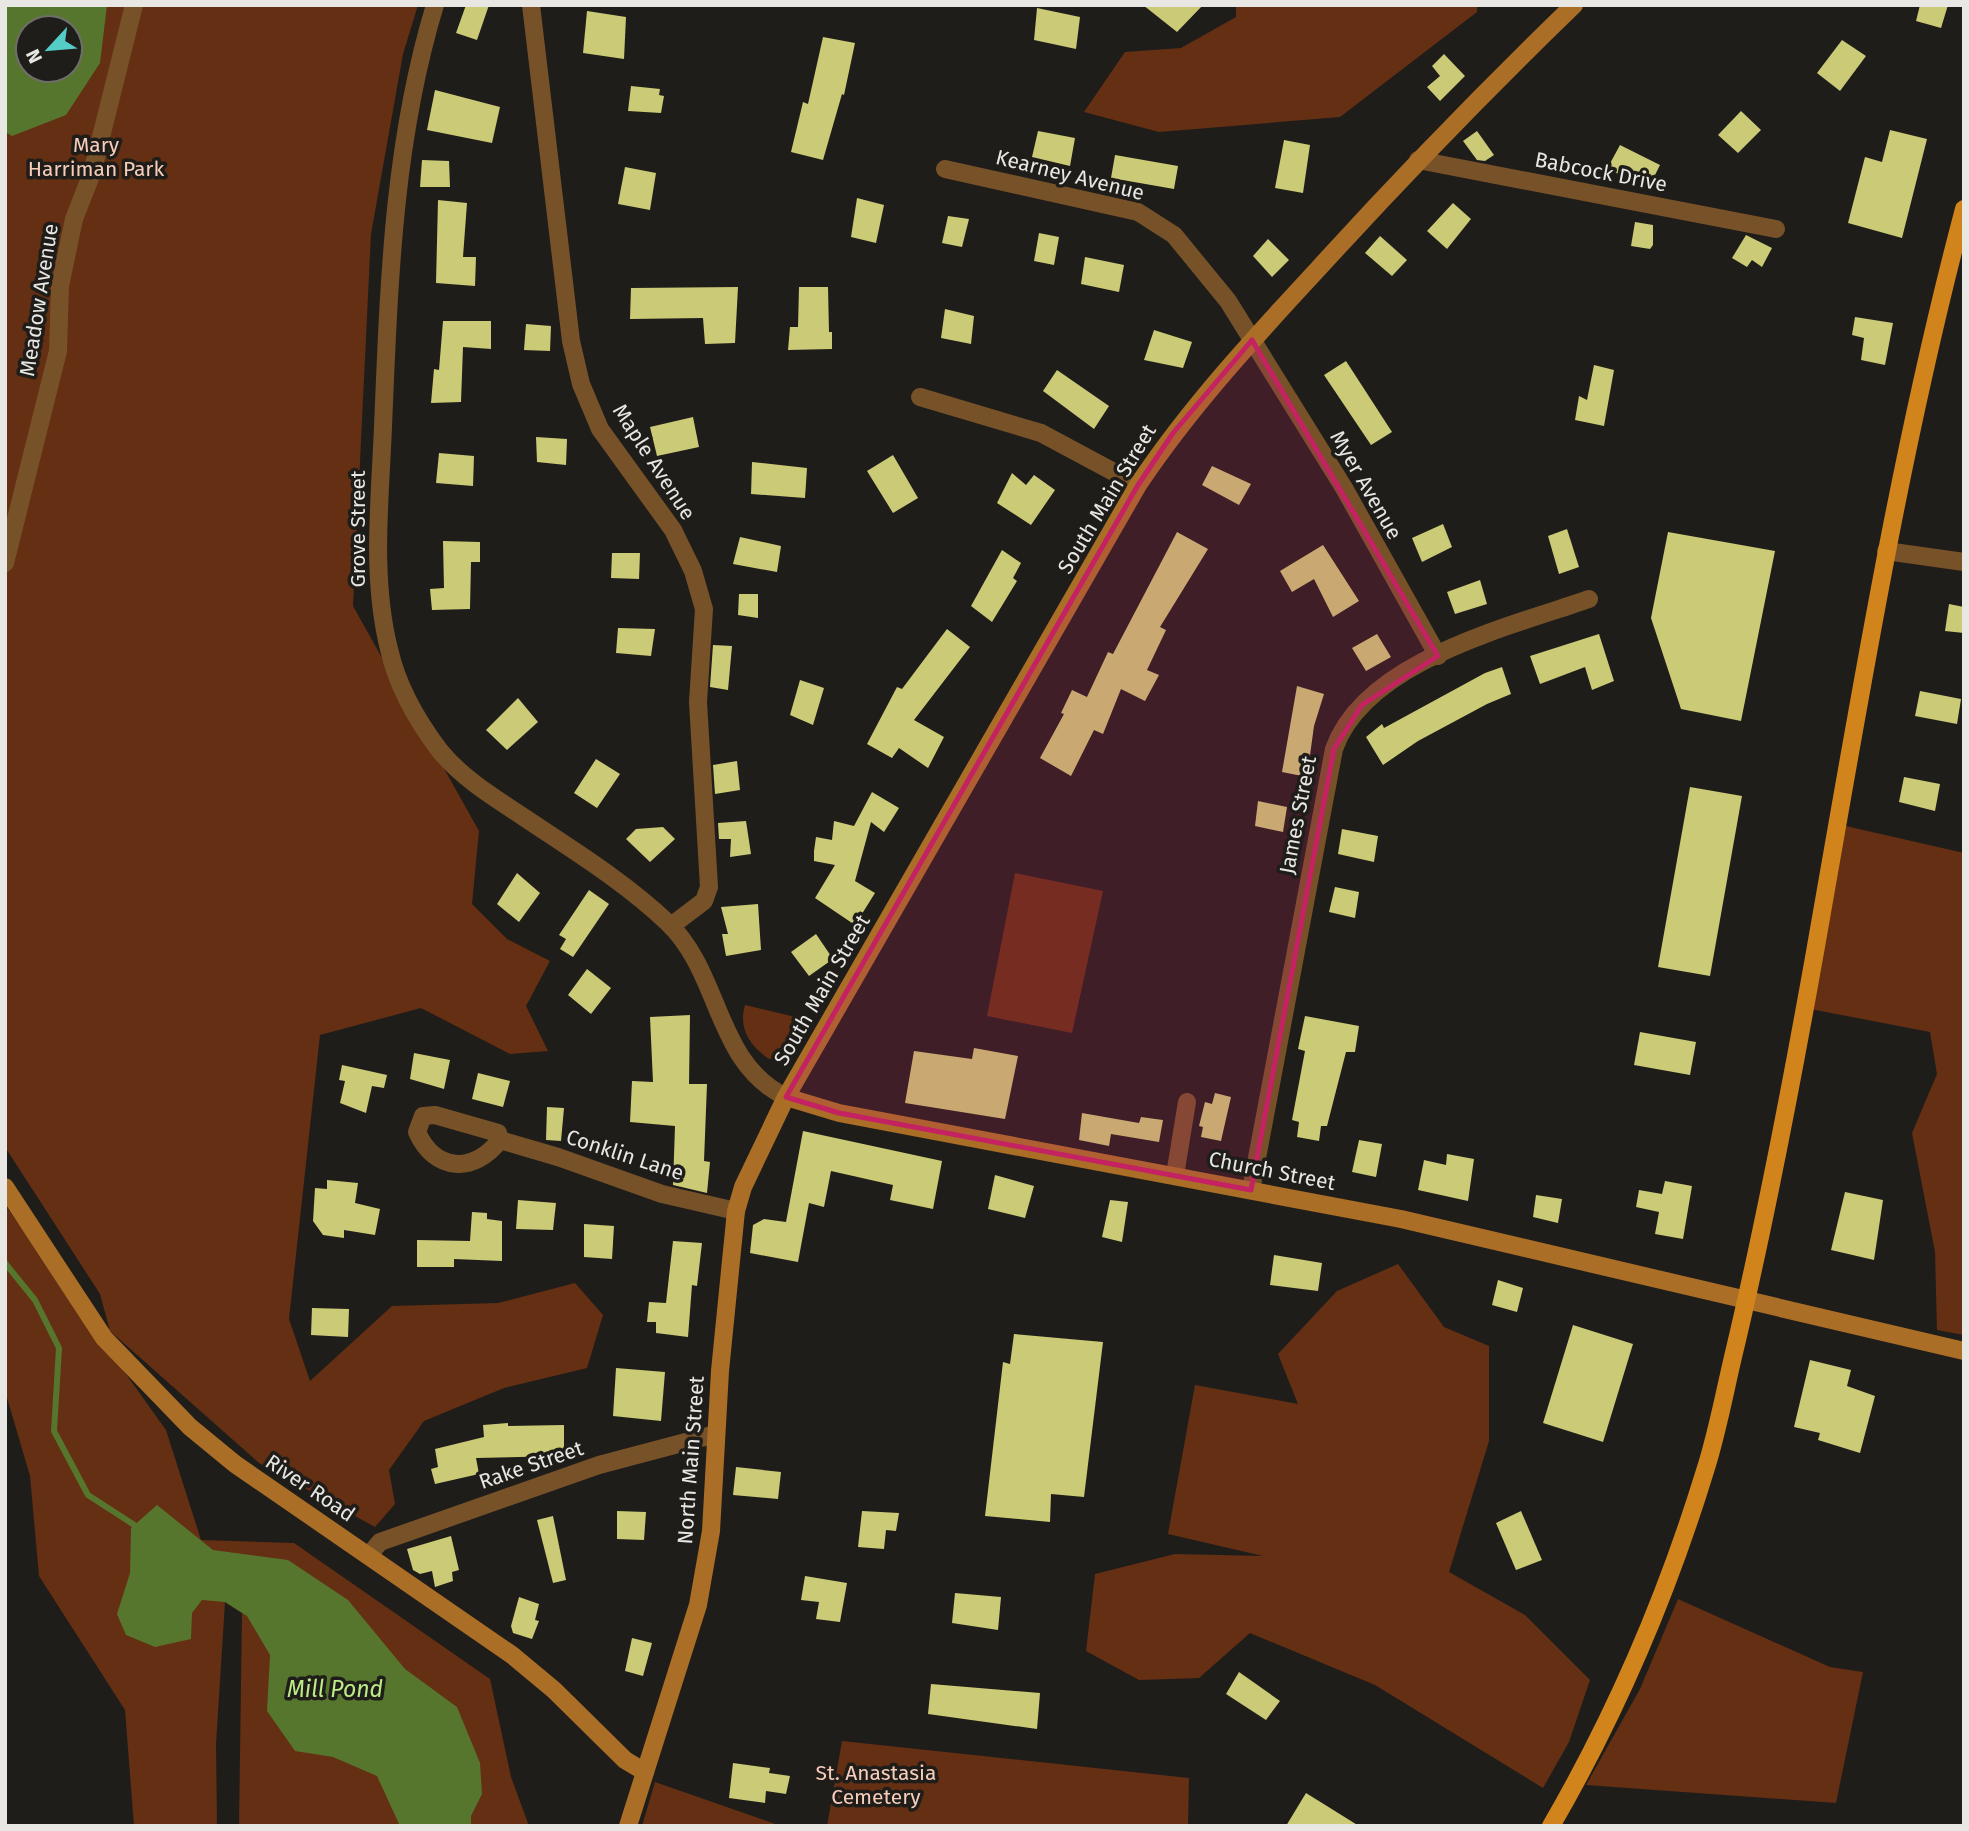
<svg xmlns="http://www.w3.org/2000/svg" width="1969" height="1831" viewBox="0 0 1969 1831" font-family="'Fira Sans',sans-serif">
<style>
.green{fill:#642f12;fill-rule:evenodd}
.water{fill:#57762d;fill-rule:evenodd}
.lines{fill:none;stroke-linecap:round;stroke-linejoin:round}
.stream{stroke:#57762d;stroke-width:6}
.building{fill:#cbca76}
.street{stroke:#775229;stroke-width:18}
.secondary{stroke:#aa6e26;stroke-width:18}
.primary{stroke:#d1841c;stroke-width:18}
.marked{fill:#c42262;fill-opacity:0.2;stroke:#c42262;stroke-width:5;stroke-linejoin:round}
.labels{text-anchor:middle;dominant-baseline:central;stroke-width:7;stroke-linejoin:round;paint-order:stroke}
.park-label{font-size:21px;fill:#f7cdba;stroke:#1f1d1a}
.street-label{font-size:21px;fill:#e8e7e4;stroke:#1f1d1a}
.water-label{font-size:23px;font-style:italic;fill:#bdeb87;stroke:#1f1d1a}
</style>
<rect width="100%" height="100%" fill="#1f1d1a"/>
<g class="green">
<path d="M5,5H418L403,54L371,234L353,606L479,831L472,904L507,939L550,961L526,1006L548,1051L510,1054L421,1008L320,1035L289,1319L310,1381L392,1306L498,1303L575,1283L603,1315L587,1368L504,1388L424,1421L389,1470L395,1504L375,1527L259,1463L110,1331L100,1294L5,1147ZM28,28H70V70H28Z"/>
<path d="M1236,5H1477V12L1340,117L1159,132L1084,112L1125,52L1181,48L1236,17Z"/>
<path d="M1837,824L1964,853V1335L1937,1330L1935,1252L1912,1133L1937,1074L1930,1032L1805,1008Z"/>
<path d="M1015,873L1103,891L1072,1033L987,1016Z"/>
<path d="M745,1005L804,1019L780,1057L769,1059C750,1046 738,1029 745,1005Z"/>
<path d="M5,1205L166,1430L201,1540L294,1543L490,1679L511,1777L529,1826H239L242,1613L225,1602L216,1744L217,1826H134L125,1710L39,1576L30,1476L5,1391Z"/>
<path d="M1398,1264L1444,1327L1489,1346V1441L1449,1572L1525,1615L1590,1680L1569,1742L1543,1788L1375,1685L1250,1633L1199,1678L1139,1680L1086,1651L1095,1574L1175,1554L1263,1556L1168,1534L1195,1385L1298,1404L1278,1354L1337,1291Z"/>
<path d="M1678,1599L1830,1667L1863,1672L1836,1803L1586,1785L1640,1689Z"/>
<path d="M842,1741L1189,1778L1188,1826H827Z"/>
<path d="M655,1782L781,1826H642Z"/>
</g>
<g class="water">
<path d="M5,5H107L100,63L66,115L12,136L5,132ZM28,28H70V70H28Z"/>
<path d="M157,1505L213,1550L288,1560L348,1600L405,1669L457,1707L480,1763L482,1794L471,1816V1826H400L377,1776L333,1757L295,1751L267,1711L270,1655L247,1616L225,1602L202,1600L192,1613L191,1639L155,1647L126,1635L117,1614L130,1573L131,1528Z"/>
</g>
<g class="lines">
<path class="stream" d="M5,1263L35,1300L59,1348L54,1431L88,1495L139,1528"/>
</g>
<g class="building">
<path d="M466,5H489L477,40L456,33Z"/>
<path d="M1143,5H1203L1177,32Z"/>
<path d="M1920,5H1948L1941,28L1916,21Z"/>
<path d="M1037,8L1080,17L1076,49L1034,40Z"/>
<path d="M587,11L626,17L624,59L583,53Z"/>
<path d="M823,37L855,43L844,95L842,94L823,160L791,152L803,102L808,104Z"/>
<path d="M1842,40L1866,56L1840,91L1817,73Z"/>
<path d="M1444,54L1465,76L1440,101L1427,87L1440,76L1432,66Z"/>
<path d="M631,86L660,89L659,95L664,96L661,113L628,111Z"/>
<path d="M435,90L500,107L492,143L427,130Z"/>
<path d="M1741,111L1761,130L1738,153L1718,135Z"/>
<path d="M1890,130L1927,139L1902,238L1848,223L1865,157L1882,162Z"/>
<path d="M1038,131L1075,138L1070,166L1032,157Z"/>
<path d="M1477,131L1494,155L1485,161L1477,160L1463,141Z"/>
<path d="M1284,140L1310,145L1303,193L1275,188Z"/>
<path d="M1620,145L1660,165L1649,187L1607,169Z"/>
<path d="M1115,155L1178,166L1174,189L1111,178Z"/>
<path d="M422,160L449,161L450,187H420Z"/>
<path d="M625,167L656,173L650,210L618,204Z"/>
<path d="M857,198L884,205L876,243L851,237Z"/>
<path d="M438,200L467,203L463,257H476L475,286L436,283Z"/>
<path d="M1453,203L1471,219L1447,249L1427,231Z"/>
<path d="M948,216L969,219L962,247L942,243Z"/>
<path d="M1635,222L1653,225V245L1650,249L1631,246Z"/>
<path d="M1039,233L1059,237L1054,265L1034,261Z"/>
<path d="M1746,235L1772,248L1762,267L1752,260L1747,267L1732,258Z"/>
<path d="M1380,236L1407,260L1392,276L1365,253Z"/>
<path d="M1268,239L1289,260L1272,277L1253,256Z"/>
<path d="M1085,257L1124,265L1119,292L1081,284Z"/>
<path d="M738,287L735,343L705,344L703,318L630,319L631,288Z"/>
<path d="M799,287H828L829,332H832V349L788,350L790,327H798Z"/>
<path d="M945,309L974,316L971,344L941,338Z"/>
<path d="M1855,317L1893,323L1885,365L1861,360L1864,338L1852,335Z"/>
<path d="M443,321H491V349L463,347L461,402L431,403L434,369L439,370Z"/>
<path d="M526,324L551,326L550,351L524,350Z"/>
<path d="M1154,330L1192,342L1183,368L1144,360Z"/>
<path d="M1346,361L1392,432L1371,445L1324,375Z"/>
<path d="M1594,365L1614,370L1604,426L1575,420L1579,396L1587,400Z"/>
<path d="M1057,370L1109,406L1094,429L1043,391Z"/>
<path d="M693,417L699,447L657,456L650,427Z"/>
<path d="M536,437L567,439L566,465L537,462Z"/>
<path d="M439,453L474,456L473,486L436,483Z"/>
<path d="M893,455L918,498L893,513L867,471Z"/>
<path d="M752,462L807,468L805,498L751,494Z"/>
<path d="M1212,466L1251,484L1239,505L1202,485Z"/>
<path d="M1012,473L1026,485L1034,475L1055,490L1031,525L997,503Z"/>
<path d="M1443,524L1452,547L1422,562L1412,538Z"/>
<path d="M1567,529L1579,567L1559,574L1548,536Z"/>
<path d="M1177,532L1208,549L1160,627L1166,630L1147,670L1159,675L1145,701L1121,689L1103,734L1094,730L1071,776L1040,758L1064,714L1061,713L1072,690L1087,697L1108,652L1113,654Z"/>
<path d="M1668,532L1775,551L1741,721L1681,709L1651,618Z"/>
<path d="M740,537L781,546L777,572L733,564Z"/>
<path d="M443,541L480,542V562H471L470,609L432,610L430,589L444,588Z"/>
<path d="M1323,545L1359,601L1333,617L1314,579L1292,592L1280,571Z"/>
<path d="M1002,550L1021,563L1013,578L1017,581L992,622L971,606Z"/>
<path d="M612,553H640L639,579L611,578Z"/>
<path d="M1480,580L1487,604L1455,614L1447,592Z"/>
<path d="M739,594H758V618L738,615Z"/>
<path d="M1949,604L1964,607V633L1945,631Z"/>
<path d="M618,628L655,629L651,656L616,653Z"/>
<path d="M947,629L970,647L914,720L944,737L928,768L899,748L892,758L867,744L897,687L902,689Z"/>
<path d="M1377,634L1391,657L1366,671L1352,648Z"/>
<path d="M1599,634L1614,681L1592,690L1585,667L1540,684L1530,656Z"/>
<path d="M713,645L732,646L728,690L710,687Z"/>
<path d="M1502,667L1511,694L1487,704L1418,741L1383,765L1366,737L1382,724L1384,728L1485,673Z"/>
<path d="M800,680L824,688L813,725L790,715Z"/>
<path d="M1297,686L1324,694L1314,726L1307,777L1282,772Z"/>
<path d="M1920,691L1961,699L1957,724L1915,716Z"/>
<path d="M518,698L538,722L507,750L486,730Z"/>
<path d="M596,759L620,774L597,808L574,793Z"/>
<path d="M737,761L740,790L715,794L713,765Z"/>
<path d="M1904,777L1940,784L1935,811L1899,802Z"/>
<path d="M1690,787L1742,796L1710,976L1658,967Z"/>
<path d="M872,792L899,808L884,832L871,822L855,881L875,893L855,925L815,898L835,865L814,861V851L816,837L832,840L834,821L854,826Z"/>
<path d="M1258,801L1287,807L1283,832L1255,826Z"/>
<path d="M746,821L751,854L730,857L731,839H719L718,823Z"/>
<path d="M663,827L675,839L650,862L626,839L636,829Z"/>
<path d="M1342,829L1378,836L1374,862L1338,854Z"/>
<path d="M517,873L540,893L519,922L497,904Z"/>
<path d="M1335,887L1359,892L1355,918L1329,912Z"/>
<path d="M589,890L609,904L573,957L560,949L566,939L559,935Z"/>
<path d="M758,904L761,950L726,956L722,934H728L721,907Z"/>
<path d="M816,934L833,959L809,976L791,952Z"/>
<path d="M587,969L611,988L591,1014L568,995Z"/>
<path d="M690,1015L689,1084H707L704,1161L710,1162L707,1193L673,1185L675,1126L630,1122L632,1081L653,1082L650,1017Z"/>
<path d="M1305,1016L1359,1026L1355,1052H1346L1327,1126H1321L1319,1141L1297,1137L1299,1122L1292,1120L1305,1051L1298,1049Z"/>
<path d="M1640,1032L1696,1042L1690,1075L1634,1065Z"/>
<path d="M974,1048L1018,1056L1005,1119L905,1103L914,1051L972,1059Z"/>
<path d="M414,1053L450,1060L444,1089L410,1079Z"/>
<path d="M342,1065L387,1075L384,1088L372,1086L366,1113L340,1103L345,1081L339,1080Z"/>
<path d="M478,1073L510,1081L503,1107L472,1099Z"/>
<path d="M1215,1093L1231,1097L1221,1141L1201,1137L1203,1127L1199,1126L1205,1102L1212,1104Z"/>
<path d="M547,1107L564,1108L561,1141L546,1140Z"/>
<path d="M1082,1113L1139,1123L1141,1117L1163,1120L1159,1142L1111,1134L1109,1146L1079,1140Z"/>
<path d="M803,1131L942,1161L933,1209L890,1200L893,1185L831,1171L824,1207L809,1203L798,1262L750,1253L753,1225L764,1219L786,1222Z"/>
<path d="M1359,1140L1382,1144L1376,1177L1352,1172Z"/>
<path d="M1447,1154L1474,1159L1468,1201L1418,1190L1424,1160L1446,1165Z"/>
<path d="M995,1175L1034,1186L1025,1218L988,1209Z"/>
<path d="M327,1180L358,1183L355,1203L380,1209L375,1235L344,1230V1238L323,1235L313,1221L315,1188L327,1189Z"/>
<path d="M1665,1181L1692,1186L1683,1239L1655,1234L1659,1212L1636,1207L1639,1190L1662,1194Z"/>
<path d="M1845,1192L1883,1200L1874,1260L1831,1250Z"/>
<path d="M1536,1195L1562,1199L1558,1223L1533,1217Z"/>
<path d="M518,1200L556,1203L553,1230L516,1229Z"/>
<path d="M1110,1200L1128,1202L1122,1242L1102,1237Z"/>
<path d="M472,1212L487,1213V1219L502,1221V1261L454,1259V1267H417V1240L470,1241Z"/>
<path d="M584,1224L614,1226L612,1259L584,1257Z"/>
<path d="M673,1241L702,1243L697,1286L692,1285L688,1337L656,1333V1322H647L649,1302L666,1303Z"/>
<path d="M1274,1255L1322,1263L1318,1291L1270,1285Z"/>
<path d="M1498,1280L1523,1288L1517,1312L1492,1305Z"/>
<path d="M312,1308L349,1309L348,1337L311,1335Z"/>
<path d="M1573,1325L1633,1344L1603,1442L1543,1423Z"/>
<path d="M1014,1334L1103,1342L1084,1497L1051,1494L1050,1522L985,1516L1003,1362L1010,1364Z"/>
<path d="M1810,1360L1851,1370L1847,1386L1875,1396L1860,1453L1818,1440L1820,1433L1794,1427Z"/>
<path d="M616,1368L665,1372L661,1421L613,1416Z"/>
<path d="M508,1423V1426L564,1425V1456L476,1458L479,1474L435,1484L431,1469L438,1467L435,1449L484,1437L483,1425Z"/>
<path d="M736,1467L781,1472L778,1499L733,1495Z"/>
<path d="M617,1511L646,1512L644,1540L617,1539Z"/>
<path d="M862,1511L899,1513L896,1531L886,1530L884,1549L858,1547Z"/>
<path d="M1521,1511L1542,1560L1516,1570L1496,1523Z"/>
<path d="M553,1516L566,1580L553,1583L537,1520Z"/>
<path d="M451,1536L459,1570L452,1572L453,1581L435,1587L432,1571L420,1574L413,1570L407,1549Z"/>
<path d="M805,1576L847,1583L840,1622L816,1619L819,1602L801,1600Z"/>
<path d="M955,1593L1001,1597L998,1630L952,1623Z"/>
<path d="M519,1597L539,1604L535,1620L539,1621L532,1639L513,1633L511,1626Z"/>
<path d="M632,1638L652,1643L643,1676L625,1671Z"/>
<path d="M1239,1672L1280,1701L1266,1720L1226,1694Z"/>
<path d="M931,1684L1040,1693L1037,1729L928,1714Z"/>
<path d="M733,1763L770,1768L769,1773L790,1776L786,1794L766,1791L765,1803L729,1798Z"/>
<path d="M1306,1793L1359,1826H1286Z"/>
</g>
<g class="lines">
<g class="street">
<path d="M435,5C393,143 389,284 383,427C380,501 371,577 389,649C397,685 418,722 440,751C463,779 495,798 525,818C574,851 625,882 668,923C722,975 715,1063 786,1097"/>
<path d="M531,5L571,341L581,384L600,429L673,530L693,571L704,609L698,702L709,887L704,901L671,926"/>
<path d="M1418,160L1776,229"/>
<path d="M945,169L1138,212L1174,235L1228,301L1344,488L1438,656"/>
<path d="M920,397L1041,433L1138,485"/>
<path d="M1886,551L1964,562"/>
<path d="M5,563L58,351L60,286L74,219L92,173L134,5"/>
<path d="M435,1115L498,1133L500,1140C474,1174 435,1172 417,1132L423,1116Z"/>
<path d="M500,1140L558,1157L662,1194L736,1211"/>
<path d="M1175,1175L1187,1102"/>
<path d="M1251,1190L1334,749C1365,661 1509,627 1589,599"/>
<path d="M369,1555L380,1542L599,1465L716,1434"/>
</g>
<g class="secondary">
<path d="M786,1097L839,1113L1401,1219L1964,1351"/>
<path d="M5,1187L104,1338L190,1427L235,1464L512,1655L554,1690L625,1760L645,1772"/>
<path d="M628,1826L698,1605L711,1531L720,1371L736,1211L743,1187L786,1097L1138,485C1190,407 1254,338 1318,269C1401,178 1485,91 1574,5"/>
</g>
<path class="primary" d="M1551,1826C1616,1714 1667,1595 1705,1471C1717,1434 1724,1395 1733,1357C1765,1223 1791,1087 1815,952C1859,703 1899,454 1964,209"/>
</g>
<path class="marked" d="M1252,340L1438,656L1362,705L1334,749L1251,1190L839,1113L786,1097L1138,485L1173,433Z"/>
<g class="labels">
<g class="park-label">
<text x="96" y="145">Mary<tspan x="96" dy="24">Harriman Park</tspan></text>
<text x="876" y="1773">St. Anastasia<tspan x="876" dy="24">Cemetery</tspan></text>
</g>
<g class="street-label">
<text transform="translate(1601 172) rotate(11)">Babcock Drive</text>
<text transform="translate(1070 175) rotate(14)">Kearney Avenue</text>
<text transform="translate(39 300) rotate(-81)">Meadow Avenue</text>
<text transform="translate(654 462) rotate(57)">Maple Avenue</text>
<text transform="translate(1366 485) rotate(60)">Myer Avenue</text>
<text transform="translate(1107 499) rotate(-59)">South Main Street</text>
<text transform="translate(358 529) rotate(-90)">Grove Street</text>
<text transform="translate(1298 815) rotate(-79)">James Street</text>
<text transform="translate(822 990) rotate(-60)">South Main Street</text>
<text transform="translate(625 1155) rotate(18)">Conklin Lane</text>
<text transform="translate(1272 1171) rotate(11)">Church Street</text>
<text transform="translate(691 1460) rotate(-86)">North Main Street</text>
<text transform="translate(531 1465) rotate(-19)">Rake Street</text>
<text transform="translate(310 1488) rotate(34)">River Road</text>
</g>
<g class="water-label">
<text x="335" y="1689">Mill Pond</text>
</g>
</g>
<rect width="1969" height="1831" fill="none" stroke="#e8e7e4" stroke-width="14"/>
<g transform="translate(49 49) rotate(244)"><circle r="33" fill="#1f1d1a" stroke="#6f6e6b" stroke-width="2"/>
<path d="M0-5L12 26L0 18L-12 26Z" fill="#54cdc8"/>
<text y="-10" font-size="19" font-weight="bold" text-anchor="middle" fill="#e8e7e4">N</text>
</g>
</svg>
